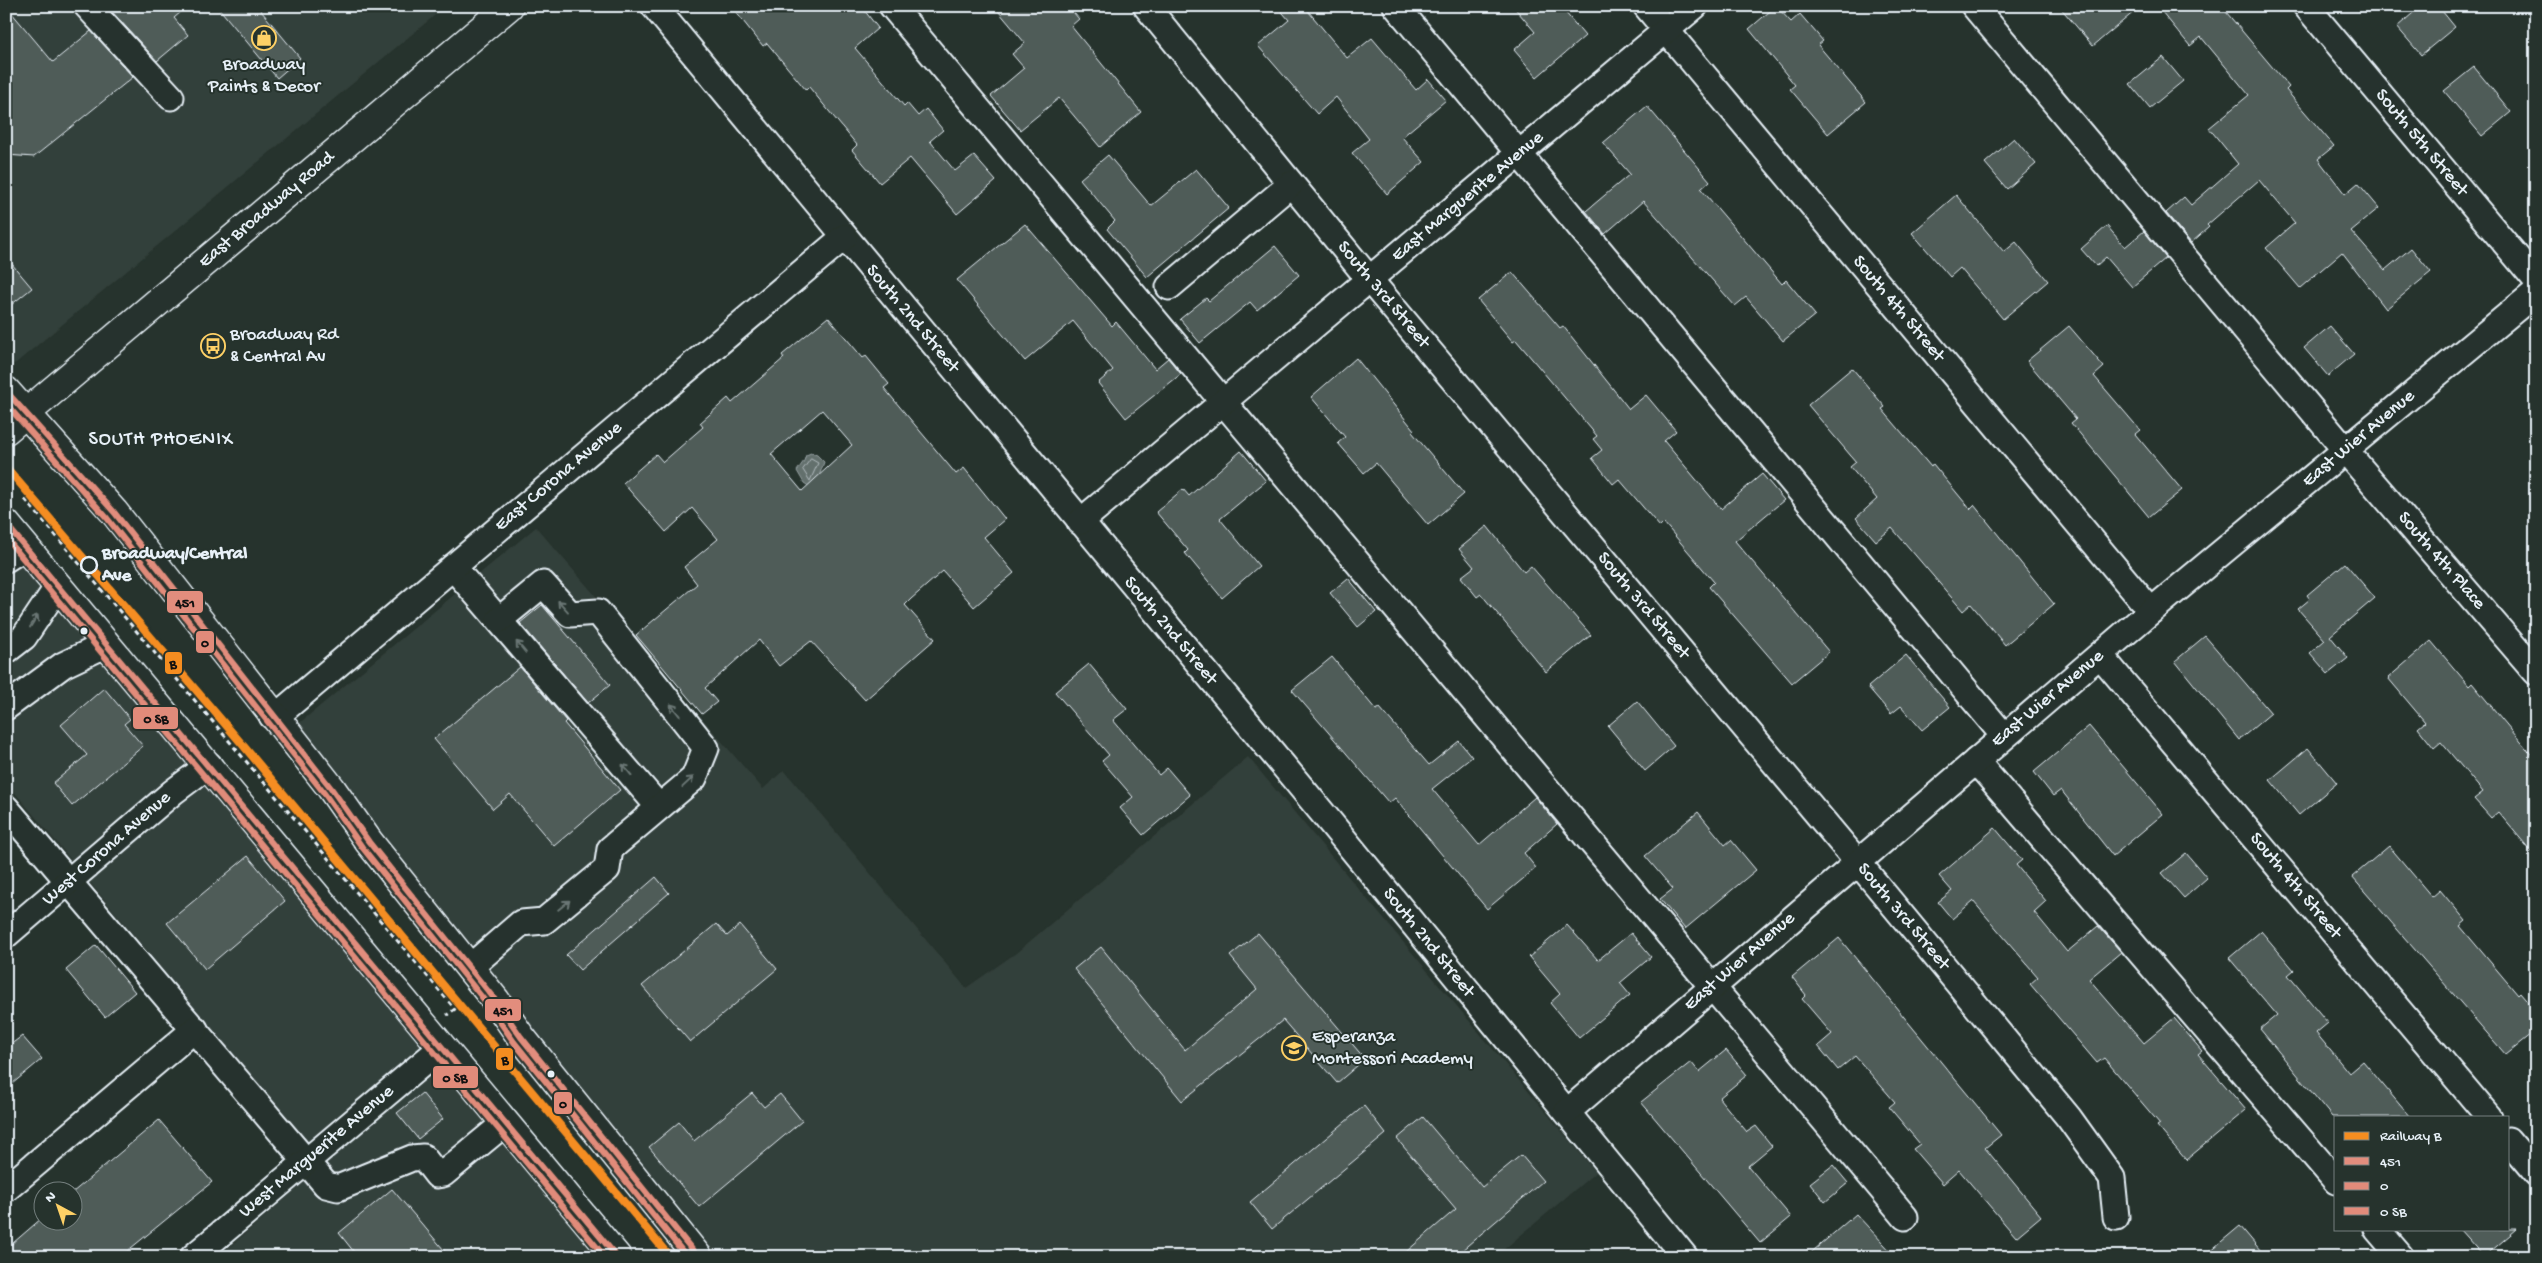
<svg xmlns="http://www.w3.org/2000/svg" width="2542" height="1263" viewBox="0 0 2542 1263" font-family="'Gochi Hand',sans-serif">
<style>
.built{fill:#333f3a}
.water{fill:#636f6d;stroke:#98a3a5}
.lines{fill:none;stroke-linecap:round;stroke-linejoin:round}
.shore{stroke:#b3bdc0;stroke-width:1}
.building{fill:#505c59;stroke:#e8f1f8;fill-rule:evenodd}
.minor-casing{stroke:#e8f1f8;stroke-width:29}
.major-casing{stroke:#e8f1f8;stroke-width:31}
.path{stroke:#e8f1f8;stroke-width:3;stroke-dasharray:5 4;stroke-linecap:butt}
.minor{stroke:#26332d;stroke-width:25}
.major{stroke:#26332d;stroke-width:28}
.bus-1-casing{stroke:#26332d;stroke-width:10}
.bus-2-casing{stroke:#26332d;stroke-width:10}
.bus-3-casing{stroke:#26332d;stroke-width:10}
.bus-1{stroke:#e28d7d;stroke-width:6}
.bus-2{stroke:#e18b7a;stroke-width:6}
.bus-3{stroke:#e18b7a;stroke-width:6}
.rail-1-casing{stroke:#26332d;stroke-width:11}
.rail-1{stroke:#f58d20;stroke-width:8}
.oneway{stroke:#6a7674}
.stop-dot{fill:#26332d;stroke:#e8f1f8;stroke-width:2.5}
.bus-dot{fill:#e8f1f8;stroke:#26332d;stroke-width:2}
.labels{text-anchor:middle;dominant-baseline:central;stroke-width:4;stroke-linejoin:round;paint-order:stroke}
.poi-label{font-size:19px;fill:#e8f1f8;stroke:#26332d;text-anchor:start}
.street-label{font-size:19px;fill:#e8f1f8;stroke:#26332d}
.stop-label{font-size:19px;font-weight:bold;fill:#e8f1f8;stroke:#26332d;text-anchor:start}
.neighbourhood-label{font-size:20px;letter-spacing:1px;fill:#e8f1f8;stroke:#26332d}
.line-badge{stroke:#26332d;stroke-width:2}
.pale-badge-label{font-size:14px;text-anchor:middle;font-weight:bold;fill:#111}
</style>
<rect width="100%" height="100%" fill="#26332d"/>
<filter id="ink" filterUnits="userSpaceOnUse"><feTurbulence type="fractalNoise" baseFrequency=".02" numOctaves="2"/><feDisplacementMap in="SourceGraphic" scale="10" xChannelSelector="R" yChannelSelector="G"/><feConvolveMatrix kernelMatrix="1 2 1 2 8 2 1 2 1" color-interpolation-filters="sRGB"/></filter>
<g filter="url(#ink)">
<g class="built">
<path d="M6,6H446L16,363L6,367Z"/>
<path d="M536,527L763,789L784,770L966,988L1016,953L1248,757L1596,1172L1495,1257H716L294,751L291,730Z"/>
<path d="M6,549L241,827L597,1257H218L325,1164L6,782Z"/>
</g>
<path class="water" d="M811,453L817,455L824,462L818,479L810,487L804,483L797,471L804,461L806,455Z"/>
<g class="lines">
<path class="shore" d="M811,459L818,463L810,481L803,470Z"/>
</g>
<g class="building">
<path d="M6,6L53,62L91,31L133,77L34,157L6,155Z"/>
<path d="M107,6H188L174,18L188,35L157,61Z"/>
<path d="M217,6H257L300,58L277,78Z"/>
<path d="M731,6H861L878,28L855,48L904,106L907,103L918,116L926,109L943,130L930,141L955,171L974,156L996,181L957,214L910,158L880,183L852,150L857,145L809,87L806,90L767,43L763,46Z"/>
<path d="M994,6H1068L1079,19L1071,26L1141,112L1100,147L1059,98L1020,130L991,96L1024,68L1012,54L1025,43Z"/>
<path d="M1277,6H1304L1347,58L1372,38L1416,90L1428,79L1446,100L1402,137L1424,162L1387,194L1352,153L1369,139L1336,97L1317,114L1258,46L1289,20Z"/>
<path d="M1513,6H1560L1585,36L1537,77L1514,50L1535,32Z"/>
<path d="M1776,6L1791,22L1800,14L1823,41L1818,45L1866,102L1828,134L1790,89L1795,85L1749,29Z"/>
<path d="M2059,6H2141L2093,46Z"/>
<path d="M2157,6H2221L2289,87L2286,90L2334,146L2318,159L2345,194L2358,183L2379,208L2351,231L2385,270L2411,248L2431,272L2386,309L2342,252L2300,288L2266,248L2295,223L2259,180L2207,225L2209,227L2191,243L2166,213L2184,197L2191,205L2238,164L2209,128L2249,95L2201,37L2190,46Z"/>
<path d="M2421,6H2438L2455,27L2421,55L2397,27Z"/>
<path d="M2163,57L2183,81L2150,108L2130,84Z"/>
<path d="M2474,67L2511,112L2482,136L2444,91Z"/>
<path d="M1647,106L1710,181L1701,189L1782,284L1786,280L1815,315L1783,341L1746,297L1735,306L1643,201L1605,234L1586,211L1630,174L1603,143Z"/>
<path d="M2014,138L2036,164L2007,189L1985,163Z"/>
<path d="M1108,155L1151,206L1196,169L1229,208L1147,277L1107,229L1115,221L1080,179Z"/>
<path d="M1956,195L2004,252L2016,242L2048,281L2003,319L1960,268L1950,277L1912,233Z"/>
<path d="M1025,224L1112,326L1116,322L1155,369L1168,358L1181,374L1126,418L1098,383L1113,370L1073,321L1025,361L957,280Z"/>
<path d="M2107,226L2125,247L2144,231L2166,258L2132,287L2106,257L2096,266L2081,249Z"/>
<path d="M1275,246L1299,275L1257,310L1250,302L1200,343L1180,319L1206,298L1209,301Z"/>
<path d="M6,257L32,288L6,309Z"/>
<path d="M1512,272L1560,328L1563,326L1629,409L1646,395L1676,431L1664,441L1721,509L1762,474L1784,500L1735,541L1829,652L1792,683L1709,587L1714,582L1664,523L1660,527L1619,479L1613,484L1592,458L1602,450L1593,439L1597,436L1516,340L1513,342L1478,300Z"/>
<path d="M828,317L863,358L866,356L889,384L884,388L956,474L964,468L1005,519L984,537L1014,573L974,607L943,571L911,599L905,605L935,639L865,700L811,641L779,666L759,640L705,688L717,702L702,714L636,635L697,584L684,567L718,539L692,508L666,532L623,483L656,454L663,462L703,427L700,423L728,398L732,403L784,358L782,355ZM822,410L852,445L802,491L771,454Z"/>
<path d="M2069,326L2104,367L2094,376L2140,430L2135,434L2182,490L2149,517L2071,423L2076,419L2027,361Z"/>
<path d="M2330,326L2354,354L2328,376L2304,348Z"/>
<path d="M1356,358L1414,430L1412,432L1464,494L1428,525L1376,463L1364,473L1338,443L1345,437L1311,397Z"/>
<path d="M1852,368L1885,407L1882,409L1931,467L1933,464L1970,509L1974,505L2054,604L2005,645L1971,604L1963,611L1892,528L1876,541L1856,518L1877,499L1850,467L1856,462L1808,405Z"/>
<path d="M1241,451L1266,481L1220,519L1259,566L1222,598L1185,553L1188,550L1156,512L1183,489L1189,496Z"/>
<path d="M1487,526L1524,572L1531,566L1591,635L1546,672L1481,594L1477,597L1461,577L1474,567L1459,549Z"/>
<path d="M2345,563L2375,598L2330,636L2348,658L2328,674L2310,653L2325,640L2298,609L2310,599L2307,595Z"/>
<path d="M1348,578L1376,612L1358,627L1330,593Z"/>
<path d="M542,605L610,685L588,703L520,623Z"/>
<path d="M2205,636L2271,713L2239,740L2175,661Z"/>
<path d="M2431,641L2469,686L2472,683L2536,760V857L2498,812L2491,818L2474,799L2483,792L2441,742L2434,748L2418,728L2425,722L2388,678Z"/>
<path d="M1906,655L1950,707L1922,730L1901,706L1891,714L1868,687Z"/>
<path d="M1332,657L1376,710L1380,708L1429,765L1459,741L1472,757L1432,789L1479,845L1535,797L1557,824L1524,853L1536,868L1487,909L1395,798L1389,803L1292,690Z"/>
<path d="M1089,664L1127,709L1113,720L1159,775L1167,768L1190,795L1143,835L1120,808L1133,797L1102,761L1109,755L1055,692Z"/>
<path d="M520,667L566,721L564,723L620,790L554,846L510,794L493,809L434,739Z"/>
<path d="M104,688L130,719L124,724L143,746L72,806L53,783L87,755L61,725Z"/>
<path d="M1637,701L1674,746L1645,771L1608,726Z"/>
<path d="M2089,726L2163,814L2113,856L2061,790L2053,796L2034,772Z"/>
<path d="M2308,748L2337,783L2299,815L2270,780Z"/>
<path d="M1698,812L1725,845L1731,840L1756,870L1685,929L1660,899L1673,889L1645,856Z"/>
<path d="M1995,828L2022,860L2016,865L2046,901L2034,912L2067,952L2098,926L2121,952L2089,979L2144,1043L2174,1018L2202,1051L2198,1054L2246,1110L2186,1160L2157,1126L2160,1124L2104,1058L2097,1063L2030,984L2038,977L1973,901L1952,919L1938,902L1952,891L1939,876Z"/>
<path d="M2389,846L2432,897L2440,890L2466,921L2460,926L2518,995L2520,993L2536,1012V1031L2506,1055L2352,877Z"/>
<path d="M2186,853L2207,878L2184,898L2162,873Z"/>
<path d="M248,856L285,901L205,969L167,923Z"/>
<path d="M656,877L669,893L580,970L566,955Z"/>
<path d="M716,924L727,936L740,925L777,969L690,1042L642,986Z"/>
<path d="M1567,925L1598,960L1631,933L1651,957L1620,983L1630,995L1579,1038L1550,1003L1560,994L1529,957Z"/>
<path d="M2261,931L2294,970L2288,975L2328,1023L2316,1033L2349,1073L2363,1061L2410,1117H2332L2260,1029L2277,1015L2229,958Z"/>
<path d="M1258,933L1365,1059L1337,1083L1283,1020L1182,1101L1074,969L1101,947L1185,1050L1257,989L1230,956Z"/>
<path d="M1839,938L2001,1135L1985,1148L2041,1216L2016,1237L1959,1170L1943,1184L1913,1149L1920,1144L1889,1107L1895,1102L1855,1056L1838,1070L1818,1046L1832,1034L1802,999L1806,995L1792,977Z"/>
<path d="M96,945L135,992L105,1017L66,970Z"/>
<path d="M22,1036L42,1059L6,1089V1048Z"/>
<path d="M1726,1050L1747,1075L1719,1098L1747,1132L1756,1126L1772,1146L1748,1166L1791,1217L1760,1243L1641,1102L1691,1062L1699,1072Z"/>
<path d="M422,1093L443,1119L418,1139L397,1113Z"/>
<path d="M752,1093L764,1107L780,1094L802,1121L699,1207L649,1147L679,1122L694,1141Z"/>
<path d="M1364,1106L1386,1134L1272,1229L1250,1202Z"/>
<path d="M1423,1117L1482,1187L1521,1155L1543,1181L1454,1257H1400L1456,1209L1397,1139Z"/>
<path d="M159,1120L212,1182L120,1257H6V1249L42,1218V1220H72V1193Z"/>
<path d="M1833,1165L1848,1183L1825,1202L1810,1183Z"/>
<path d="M392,1189L450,1257H358L339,1233Z"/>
<path d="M1856,1214L1896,1257H1806Z"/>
<path d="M2240,1226L2266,1257H2203Z"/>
<path d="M2459,1229H2517L2484,1257Z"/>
</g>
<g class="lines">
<defs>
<g id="minor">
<path d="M87,6L171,97"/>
<path d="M654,6L1330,822L1685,1257"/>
<path d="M892,6L1905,1217"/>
<path d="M1146,6L1369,279L1876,884L2069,1118L2112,1178L2116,1217"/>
<path d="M1396,6L2004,736"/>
<path d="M1646,6L2151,611"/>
<path d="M1974,6L2362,470L2536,672"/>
<path d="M2306,6L2536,280"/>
<path d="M1169,287L1291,184"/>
<path d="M1080,522L1695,6"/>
<path d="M6,559L25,547"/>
<path d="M453,567L659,807"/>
<path d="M6,651L24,637L58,586"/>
<path d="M2100,655L2489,1117"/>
<path d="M6,707L63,665L107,644"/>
<path d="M272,716L286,708L844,237"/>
<path d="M1976,761L2336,1181"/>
<path d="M6,808L326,1185L338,1188L412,1158L423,1157L437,1175L443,1174L505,1123"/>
<path d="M6,935L173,792L209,765"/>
<path d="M469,968L521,923L544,921L607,869L610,849L694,778L706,748L598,612L570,614L543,584L499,620"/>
<path d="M1567,1112L2151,611L2536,292"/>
<path d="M2508,1140L2536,1173"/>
<path d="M6,1189L195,1029"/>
<path d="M2377,1229L2401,1257"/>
<path d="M193,1257L442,1047"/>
</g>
<g id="major">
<path d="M6,391L114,512L331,788L369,842L496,1001L521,1037L698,1257"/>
<path d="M6,430L509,6"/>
<path d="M6,524L617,1257"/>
</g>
</defs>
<use href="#minor" class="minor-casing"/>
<use href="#major" class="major-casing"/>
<path class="path" d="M25,499L455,1009L447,1015"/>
<use href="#minor" class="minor"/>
<use href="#major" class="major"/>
<defs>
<g id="bus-1">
<path d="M6,391L114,512L331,788L369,842L496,1001L521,1037L698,1257"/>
<path d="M6,524L617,1257"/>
</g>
<path id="bus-2" d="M6,404L107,518L324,793L362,847L489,1006L514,1042L687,1257"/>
<path id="bus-3" d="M6,538L605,1257"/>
</defs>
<use href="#bus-1" class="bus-1-casing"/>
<use href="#bus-2" class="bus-2-casing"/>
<use href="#bus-3" class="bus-3-casing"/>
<use href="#bus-1" class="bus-1"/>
<use href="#bus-2" class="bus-2"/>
<use href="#bus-3" class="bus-3"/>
<defs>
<path id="rail-1" d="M6,467L242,744L670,1257"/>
</defs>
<use href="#rail-1" class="rail-1-casing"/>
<use href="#rail-1" class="rail-1"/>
</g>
<defs><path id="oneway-shaft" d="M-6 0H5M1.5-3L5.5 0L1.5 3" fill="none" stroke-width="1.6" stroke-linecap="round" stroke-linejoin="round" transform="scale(1.25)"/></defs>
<g class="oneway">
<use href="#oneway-shaft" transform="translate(563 606) rotate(-132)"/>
<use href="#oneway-shaft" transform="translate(34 621) rotate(-58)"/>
<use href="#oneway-shaft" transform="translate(521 647) rotate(-130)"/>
<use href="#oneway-shaft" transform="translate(675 710) rotate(-128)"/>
<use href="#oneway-shaft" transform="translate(627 770) rotate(-130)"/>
<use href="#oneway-shaft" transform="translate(688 782) rotate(-43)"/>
<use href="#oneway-shaft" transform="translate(564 905) rotate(-39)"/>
</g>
</g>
<defs>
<symbol id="shop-ring" viewBox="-11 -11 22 22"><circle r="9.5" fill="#26332d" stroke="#ffd166" stroke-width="1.5"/><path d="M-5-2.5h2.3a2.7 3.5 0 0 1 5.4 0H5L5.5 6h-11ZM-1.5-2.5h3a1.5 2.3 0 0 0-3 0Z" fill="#ffd166"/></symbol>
<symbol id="bus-ring" viewBox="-11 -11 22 22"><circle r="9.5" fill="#26332d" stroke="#ffd166" stroke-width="1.5"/><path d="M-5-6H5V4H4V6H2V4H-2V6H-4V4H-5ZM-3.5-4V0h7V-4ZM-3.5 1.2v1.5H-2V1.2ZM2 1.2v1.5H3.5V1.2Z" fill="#ffd166"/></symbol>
<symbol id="school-ring" viewBox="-11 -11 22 22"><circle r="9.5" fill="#26332d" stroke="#ffd166" stroke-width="1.5"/><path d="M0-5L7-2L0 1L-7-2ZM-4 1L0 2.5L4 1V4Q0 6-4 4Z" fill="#ffd166"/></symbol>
</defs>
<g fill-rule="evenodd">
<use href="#shop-ring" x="250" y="24" width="28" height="28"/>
<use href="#bus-ring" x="199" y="332" width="28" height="28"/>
<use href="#school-ring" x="1280" y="1034" width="28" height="28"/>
</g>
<circle class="stop-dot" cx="89" cy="565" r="8"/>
<g class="bus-dot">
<circle cx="84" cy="631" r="4.5"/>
<circle cx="551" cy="1074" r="4.5"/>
</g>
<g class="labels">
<g class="poi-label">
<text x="264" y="65" text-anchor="middle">Broadway<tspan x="264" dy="22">Paints &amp; Decor</tspan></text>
<text x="230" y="335">Broadway Rd<tspan x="230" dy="22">&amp; Central Av</tspan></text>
<text x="1312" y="1037">Esperanza<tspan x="1312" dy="22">Montessori Academy</tspan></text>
</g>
<g class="street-label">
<text transform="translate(2421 143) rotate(50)">South 5th Street</text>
<text transform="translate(1468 197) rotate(-40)">East Marguerite Avenue</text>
<text transform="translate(267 210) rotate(-40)">East Broadway Road</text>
<text transform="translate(1383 295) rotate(50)">South 3rd Street</text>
<text transform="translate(1898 309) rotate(50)">South 4th Street</text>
<text transform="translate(912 319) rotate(50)">South 2nd Street</text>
<text transform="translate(2359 439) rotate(-40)">East Wier Avenue</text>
<text transform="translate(559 477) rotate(-40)">East Corona Avenue</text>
<text transform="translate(2441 561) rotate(49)">South 4th Place</text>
<text transform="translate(1643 606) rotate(50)">South 3rd Street</text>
<text transform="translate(1170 631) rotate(50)">South 2nd Street</text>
<text transform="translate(2048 699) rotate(-40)">East Wier Avenue</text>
<text transform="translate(107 849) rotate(-41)">West Corona Avenue</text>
<text transform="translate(2295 886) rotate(50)">South 4th Street</text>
<text transform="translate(1903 917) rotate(50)">South 3rd Street</text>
<text transform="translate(1428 943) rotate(51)">South 2nd Street</text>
<text transform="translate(1740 962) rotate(-41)">East Wier Avenue</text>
<text transform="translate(317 1152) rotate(-40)">West Marguerite Avenue</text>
</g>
<g class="stop-label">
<text x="102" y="554">Broadway/Central<tspan x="102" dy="22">Ave</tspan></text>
</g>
<g class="neighbourhood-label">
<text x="161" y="440">SOUTH PHOENIX</text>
</g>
</g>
<g class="line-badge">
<rect x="166" y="590" width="38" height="24" rx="5" fill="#e28d7d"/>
<rect x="195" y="630" width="20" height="24" rx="5" fill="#e18b7a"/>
<rect x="164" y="651" width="19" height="24" rx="5" fill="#f58d20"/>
<rect x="132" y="706" width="47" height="24" rx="5" fill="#e18b7a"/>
<rect x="484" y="998" width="38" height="24" rx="5" fill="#e28d7d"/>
<rect x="495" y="1047" width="19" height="24" rx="5" fill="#f58d20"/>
<rect x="432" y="1065" width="47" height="24" rx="5" fill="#e18b7a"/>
<rect x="553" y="1091" width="20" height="24" rx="5" fill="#e18b7a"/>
</g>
<g class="pale-badge-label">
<text x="185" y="607">451</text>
<text x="205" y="647">0</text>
<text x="173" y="668">B</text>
<text x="156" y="723">0 SB</text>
<text x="503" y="1015">451</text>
<text x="505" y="1064">B</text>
<text x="455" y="1082">0 SB</text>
<text x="563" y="1108">0</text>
</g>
<rect width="2542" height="1263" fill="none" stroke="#26332d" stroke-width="25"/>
<rect x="12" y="12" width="2517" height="1238" fill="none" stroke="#e8f1f8" stroke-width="2" filter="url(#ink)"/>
<rect x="2334" y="1116" width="175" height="115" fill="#26332d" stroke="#747f7e"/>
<rect x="2344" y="1132" width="25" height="8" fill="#f58d20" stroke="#747f7e"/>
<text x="2380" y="1140" font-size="15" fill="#e8f1f8">Railway B</text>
<rect x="2344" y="1157" width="25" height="8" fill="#e28d7d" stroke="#747f7e"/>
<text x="2380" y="1166" font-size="15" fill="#e8f1f8">451</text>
<rect x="2344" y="1182" width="25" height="8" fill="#e18b7a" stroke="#747f7e"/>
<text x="2380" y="1190" font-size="15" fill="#e8f1f8">0</text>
<rect x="2344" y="1207" width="25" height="8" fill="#e18b7a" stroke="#747f7e"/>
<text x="2380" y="1216" font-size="15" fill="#e8f1f8">0 SB</text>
<g transform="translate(58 1206) rotate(320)"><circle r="24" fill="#26332d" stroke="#747f7e"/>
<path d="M0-4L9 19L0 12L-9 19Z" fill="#ffd166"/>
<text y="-8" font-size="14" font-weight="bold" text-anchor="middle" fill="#e8f1f8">N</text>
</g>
</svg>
